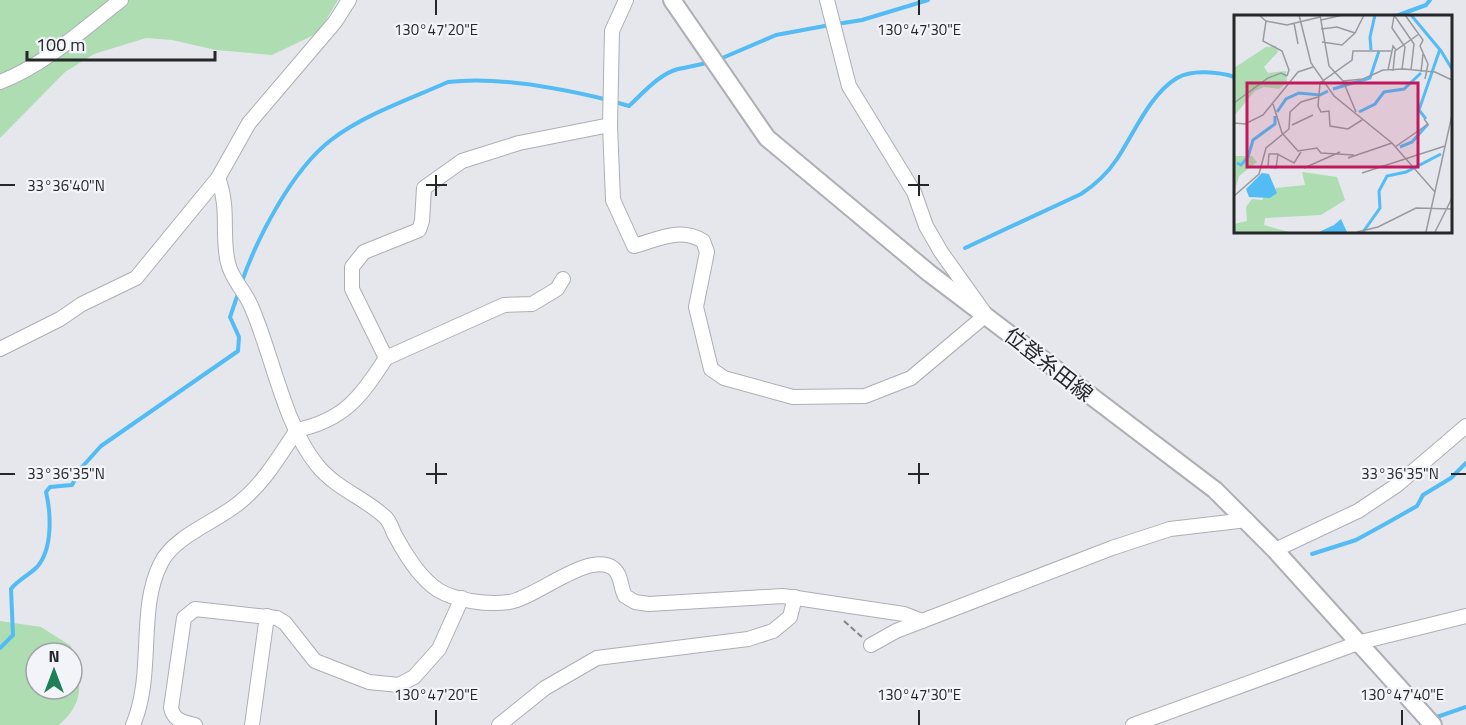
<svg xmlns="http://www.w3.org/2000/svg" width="1466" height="725" viewBox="0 0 1466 725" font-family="'Titillium Web','Noto Sans JP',sans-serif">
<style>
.green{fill:#adddb0;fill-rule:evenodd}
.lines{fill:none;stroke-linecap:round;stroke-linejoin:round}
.stream{stroke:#53bcf5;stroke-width:4}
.minor-casing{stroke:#adafb5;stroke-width:16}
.major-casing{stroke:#adafb5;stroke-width:20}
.path{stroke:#848589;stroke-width:2;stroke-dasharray:6 3;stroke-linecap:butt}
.minor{stroke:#fff;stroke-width:14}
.major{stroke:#fff;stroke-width:16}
.ticks{fill:none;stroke:#262729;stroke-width:2}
.labels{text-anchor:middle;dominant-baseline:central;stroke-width:4.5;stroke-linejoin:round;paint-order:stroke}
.street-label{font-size:21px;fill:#262729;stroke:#f3f4fa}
.inset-river{fill:none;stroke:#53bcf5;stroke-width:3}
.inset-road{fill:none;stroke:#999a9f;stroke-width:1.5}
.view{fill:#c2185b;fill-opacity:0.15;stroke:#c2185b;stroke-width:3}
.inset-edge{fill:none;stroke:#262729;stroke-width:3}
.ticks-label{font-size:15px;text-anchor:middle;fill:#262729;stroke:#f3f4fa;stroke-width:4.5;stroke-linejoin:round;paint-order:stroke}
</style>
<rect width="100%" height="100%" fill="#e5e7ed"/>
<g class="green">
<path d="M0,0H338L318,33L272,55L216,50L172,40L146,38L94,54L65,72L0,138Z"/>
<path d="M0,621L41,627L71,646C80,679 88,700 59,725H0ZM36,653H72V689H36Z"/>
</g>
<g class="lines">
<g class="stream">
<path d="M1396,16L1426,5L1430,0"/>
<path d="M837,24L862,20L928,0"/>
<path d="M720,59L776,35L830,25"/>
<path d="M615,102L629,106C643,93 659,74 678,69C688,67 700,65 710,62"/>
<path d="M965,248L1081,194C1095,185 1107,174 1117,159C1133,135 1150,94 1177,78C1192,69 1219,72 1235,77"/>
<path d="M241,284C257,238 292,170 331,140C365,114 410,99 448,82C498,76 559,88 608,100"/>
<path d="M1312,554L1356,540L1387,523L1417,506L1423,495L1451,478L1466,463"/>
<path d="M0,648L13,635L11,589C18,580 29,575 37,567C53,549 51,513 46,492L50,487L72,485L82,467L101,446L238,351L239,337L230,317L239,291"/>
<path d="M1434,718L1466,707"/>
</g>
<defs>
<g id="minor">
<path d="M626,0L612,31L610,125L613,200L634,246C659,239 680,227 703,241L707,252L696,307L711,369L724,378L793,397L865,396L911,378L986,315L941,252L926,226L914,192L849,86L827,0"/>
<path d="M0,82C46,64 82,30 121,0"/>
<path d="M218,178C230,210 221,233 228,263C232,280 245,291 251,306C272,353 284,425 317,465C335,488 365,498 385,517C391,522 392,531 396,537C405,554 421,579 438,590C456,601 488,605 509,602C536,598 588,551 613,568C622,575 620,587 625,596L635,602L649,604L783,596L904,614L922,621"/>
<path d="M0,349L60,319L82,304L136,278L218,178L249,123L335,22L349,0"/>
<path d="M386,358L504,305L532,304L557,289L563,279"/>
<path d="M1275,550L1358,511L1397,485L1466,426"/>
<path d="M871,645L896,631L1112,548L1170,529L1247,520"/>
<path d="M133,725C155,673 137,609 161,563C174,536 218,521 240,502C264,483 280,455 297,430C344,420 361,397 386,358L352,289V267L364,252L419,230L422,221L424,188L462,161L519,143L610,125"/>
<path d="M195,725C183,722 174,721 171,708L184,618L195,609L277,618L285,623L315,661L369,682L399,685L414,677L439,649L462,598"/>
<path d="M252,725L267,616"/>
<path d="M499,725L545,688L597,658L748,639L773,631L790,617L795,597"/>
<path d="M1133,725L1361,642L1466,616"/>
</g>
<path id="major" d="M672,0L767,138L929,273L1215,490L1275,550L1433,725"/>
</defs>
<use href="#minor" class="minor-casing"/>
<use href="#major" class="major-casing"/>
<path class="path" d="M844,621L862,637"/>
<use href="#minor" class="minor"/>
<use href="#major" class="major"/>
</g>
<path class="ticks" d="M436,0V15M919,0V15M436,175V196M919,175V196M0,185H15M426,185H447M908,185H929M436,463V484M919,463V484M0,474H15M426,474H447M908,474H929M1451,474H1466M436,710V725M919,710V725M1402,710V725"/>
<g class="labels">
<g class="street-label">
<text transform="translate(1049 364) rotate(38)">位登糸田線</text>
</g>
</g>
<g transform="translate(1234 15)">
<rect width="218" height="218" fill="#e5e7ed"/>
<path d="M42,31L44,37L30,52L34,58L52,56L53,67L45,74L30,72L21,76L0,101V53L32,32ZM0,141H18L23,147L5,161L0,179ZM68,157L103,162L111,185L87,200L31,203L30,210L55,217H0V209L13,206L12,192L18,184L28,185L31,181L40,180L42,173L71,170Z" fill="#adddb0"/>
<path d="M28,158L35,159L43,178L36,183L15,182L12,174ZM107,204L113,217H85L100,210Z" fill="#53bcf5"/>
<path class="inset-river" d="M177,0L207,36L218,54M137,35L136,22L141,0M99,74L136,63L145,36M43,97L52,84L65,78L86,80L94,76M125,97L141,89L150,77L170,74L187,58M192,104L185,95L206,34M166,132L178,127L194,109M3,148L7,150L14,142L19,125L41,109V101M129,217L146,193L145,176L153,161L172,157L207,139"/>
<path class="inset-road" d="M25,0L32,6L53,10L86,2M65,0L77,48L100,81L158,128L201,177M86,0L95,51L109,66L122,97M160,0L180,29L177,55M171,0L189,25L186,31L194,49L191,64M160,1L158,13L171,32L168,54M87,5L109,0M32,6L29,26L48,36L55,55L53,61M60,8L64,29M87,14L103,12L121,18M88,27L108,30L121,18L130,0M154,55L159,31L162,35M159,56L161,36L185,19M187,57L189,39M109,66L129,64L149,55L170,54L201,57L218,65M0,88L34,63L47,58L53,61M39,89L48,118L64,136L83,133L87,138L120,140M128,105L114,114L96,111L95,96L87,97L84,91L86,68L118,45L119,36H157M0,108L11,109L29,100L64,57L79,52M58,110L79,100M161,132L194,109L190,104M44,139L42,153L34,152L35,139H44L45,140L60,148L67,137M114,143L158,128M70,153L106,137M128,158L211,131M0,181L25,159L32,133L55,114L56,97L67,87L84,82M123,217L144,212L182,193L218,194M192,217L218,100M201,217L218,183"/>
<path class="view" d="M13,68H184V152H13Z"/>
<rect width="218" height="218" class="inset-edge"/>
</g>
<g class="ticks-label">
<text x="436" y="35">130°47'20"E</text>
<text x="919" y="35">130°47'30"E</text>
<text x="66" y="191">33°36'40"N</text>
<text x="66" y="479">33°36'35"N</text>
<text x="1400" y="479">33°36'35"N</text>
<text x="436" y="700">130°47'20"E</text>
<text x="919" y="700">130°47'30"E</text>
<text x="1402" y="700">130°47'40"E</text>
</g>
<g transform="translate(54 671)"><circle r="28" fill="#f3f4fa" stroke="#a1a2a6" stroke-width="1.5"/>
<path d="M0-4.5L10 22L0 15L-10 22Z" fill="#1e8059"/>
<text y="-9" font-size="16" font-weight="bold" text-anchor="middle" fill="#262729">N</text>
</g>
<path d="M27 51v9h188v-9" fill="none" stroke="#262729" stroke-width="3"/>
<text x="36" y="51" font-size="18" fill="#262729" stroke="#f3f4fa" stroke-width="4.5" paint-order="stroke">100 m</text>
</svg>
